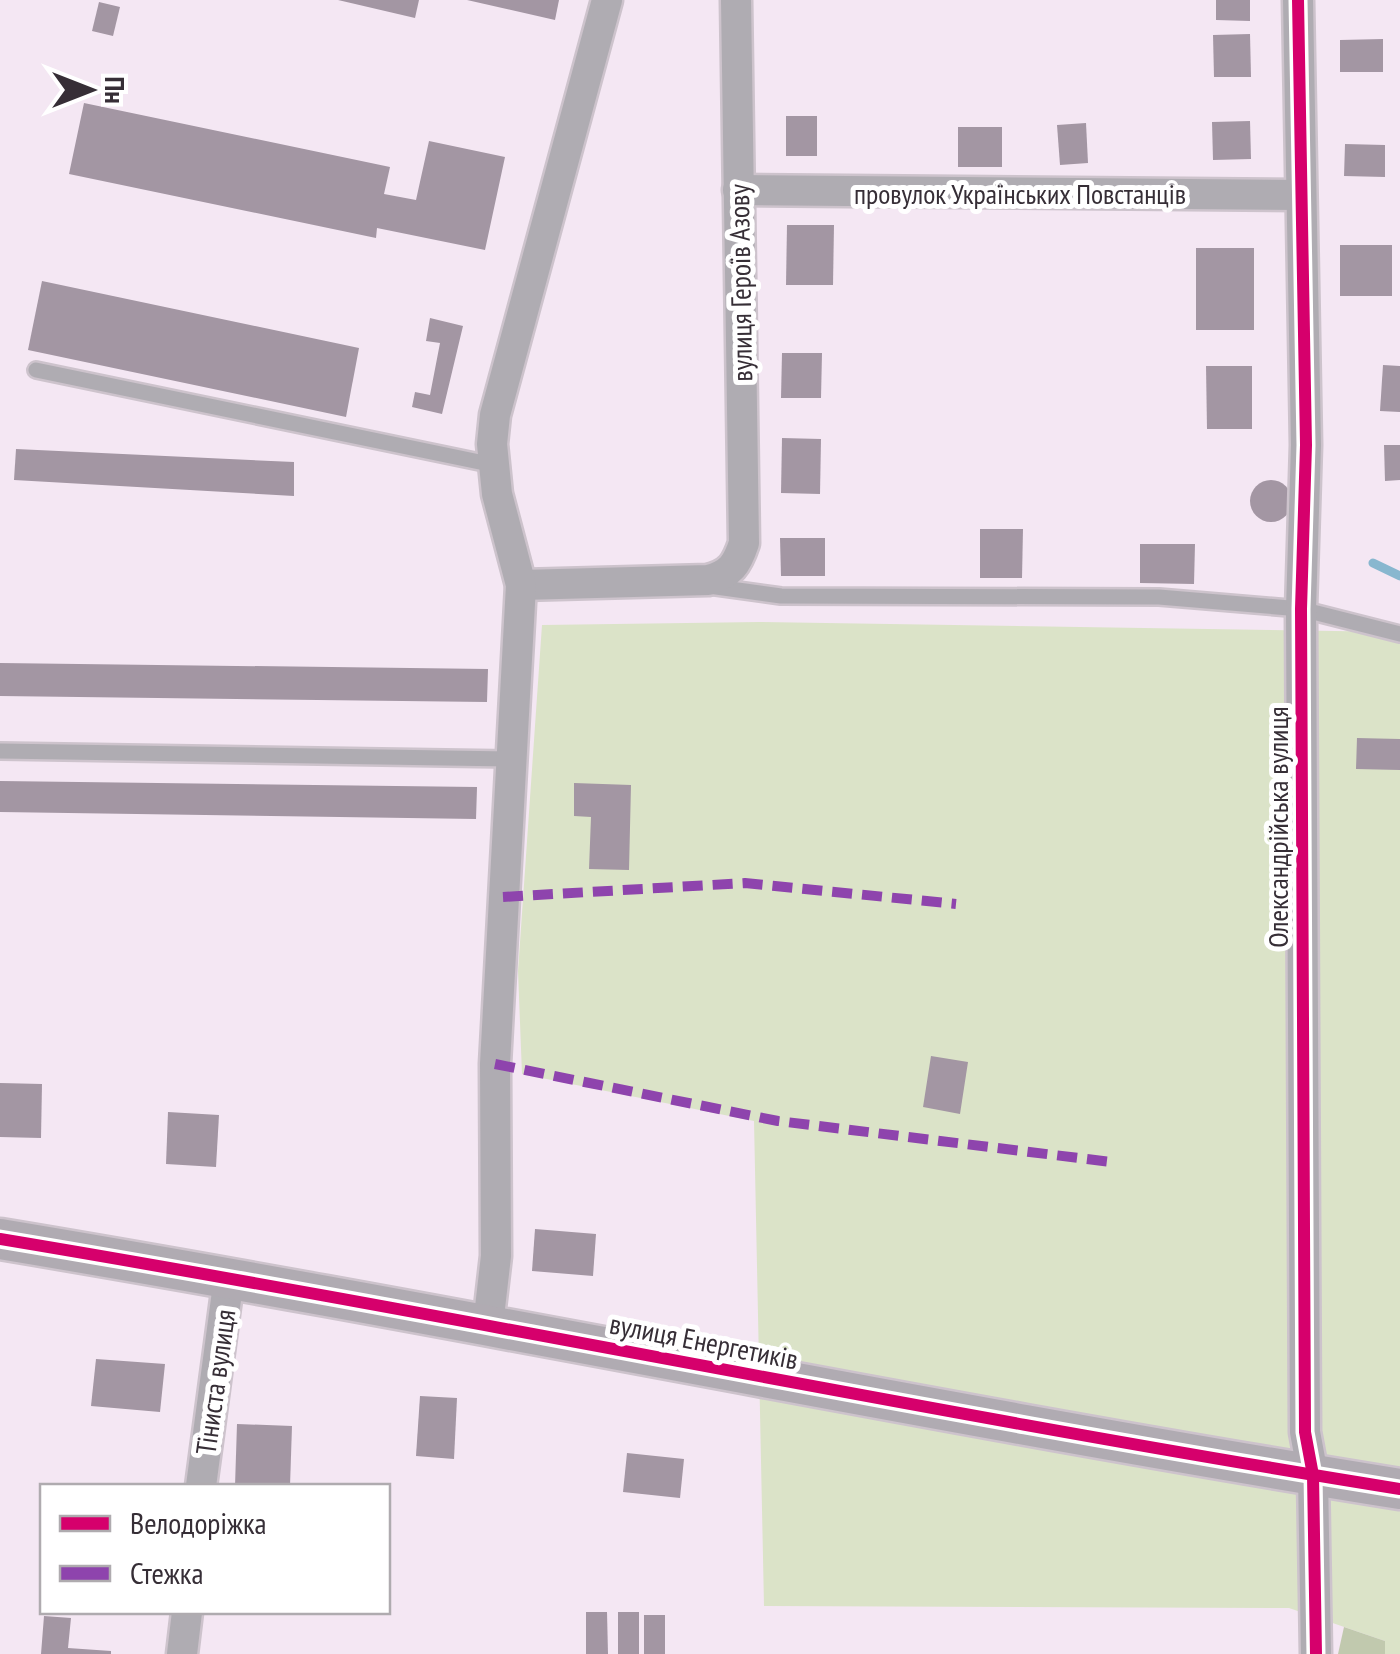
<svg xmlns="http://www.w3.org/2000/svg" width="1400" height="1654" viewBox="0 0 1400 1654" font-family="'PT Sans Narrow',sans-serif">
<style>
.green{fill:#dbe3c8}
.forest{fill:#c1c9ae}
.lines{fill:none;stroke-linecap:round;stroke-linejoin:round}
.stream{stroke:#88b7cf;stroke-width:9}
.building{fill:#a396a3}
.lane-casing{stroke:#cdc3cc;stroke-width:20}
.street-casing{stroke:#cdc3cc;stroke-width:35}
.secondary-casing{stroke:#cdc3cc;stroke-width:45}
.lane{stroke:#afacb2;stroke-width:15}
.street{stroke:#afacb2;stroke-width:30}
.secondary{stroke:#b0abb2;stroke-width:40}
.quiet{stroke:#8e44ad;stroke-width:10;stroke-dasharray:20 10;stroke-linecap:butt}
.cycleway-casing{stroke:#fff;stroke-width:19}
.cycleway{stroke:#d6006c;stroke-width:12}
.labels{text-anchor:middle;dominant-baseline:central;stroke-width:10;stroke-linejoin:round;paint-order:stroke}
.street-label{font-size:28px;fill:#362e36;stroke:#fff}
</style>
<rect width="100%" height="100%" fill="#f4e7f3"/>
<path class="green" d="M759,622L1400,632V1654H1385V1641L1289,1608L764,1606L754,1121L522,1074L518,971L542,625Z"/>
<path class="forest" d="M1344,1627L1385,1641V1654H1338Z"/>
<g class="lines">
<path class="stream" d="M1373,563L1400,576"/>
</g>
<g class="building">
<path d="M338,0H419L415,18Z"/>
<path d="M467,0H559L555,20Z"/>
<path d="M1216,0H1250V21L1216,20Z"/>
<path d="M99,2L120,7L113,36L92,31Z"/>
<path d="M1250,34L1251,77H1214L1213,35Z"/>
<path d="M1383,39V72H1340V40Z"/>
<path d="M84,103L390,167L384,194L416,200L429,141L505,157L485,250L377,228L376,238L69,174Z"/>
<rect x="786" y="116" width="31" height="40"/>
<path d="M1250,121L1251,159L1213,160L1212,122Z"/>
<path d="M1086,123L1088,163L1060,165L1057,125Z"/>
<rect x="958" y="127" width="44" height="40"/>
<path d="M1345,144L1385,145V177L1344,176Z"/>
<path d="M787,225H834L833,285H786Z"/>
<rect x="1340" y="245" width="52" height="51"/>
<rect x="1196" y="248" width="58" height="82"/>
<path d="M42,281L359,348L346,417L28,350Z"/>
<path d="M430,318L463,326L442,414L412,407L415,392L430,395L440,343L426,341Z"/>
<path d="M782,353H822L821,398H781Z"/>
<path d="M1383,365L1400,366V412L1380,411Z"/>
<path d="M1206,366H1252V429H1207Z"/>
<path d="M782,438L821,439L820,494L781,493Z"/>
<path d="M1384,445H1400V480L1385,481Z"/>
<path d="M16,449L294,462V496L14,480Z"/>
<circle cx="1271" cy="501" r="21"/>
<path d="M980,529H1023L1022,578H980Z"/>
<path d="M780,538H825V576H781Z"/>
<path d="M1140,544H1195L1194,584L1140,583Z"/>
<path d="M0,663L488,669L487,702L0,696Z"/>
<path d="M1357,738L1400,739V770L1356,769Z"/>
<path d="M0,781L477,787L476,819L0,812Z"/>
<path d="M574,783L631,785L629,870L589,869L591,817L574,816Z"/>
<path d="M931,1056L968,1062L960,1114L923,1107Z"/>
<path d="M0,1083L42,1084L41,1138L0,1137Z"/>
<path d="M168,1112L219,1115L216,1167L166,1164Z"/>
<path d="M535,1229L596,1234L593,1276L532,1271Z"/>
<path d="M96,1359L165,1364L160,1412L91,1406Z"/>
<path d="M420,1396L457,1398L454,1459L416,1456Z"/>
<path d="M237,1424L292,1426L290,1486H235Z"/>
<path d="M627,1453L684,1459L680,1498L623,1492Z"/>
<path d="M586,1612H607L608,1654H586Z"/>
<rect x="618" y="1612" width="21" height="42"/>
<rect x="644" y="1615" width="21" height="39"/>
<path d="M44,1616L71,1618L68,1648L111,1651V1654H41Z"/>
</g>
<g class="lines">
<defs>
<g id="lane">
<path d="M36,370L494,465"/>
<path d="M709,586L781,596L1159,597L1301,609L1400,634"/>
<path d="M0,751L510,759"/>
</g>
<g id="street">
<path d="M1298,0L1306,445L1301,609L1305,1432L1313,1475L1316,1654"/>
<path d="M738,190L1301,195"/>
<path d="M521,585L708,580C731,574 737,564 744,543L736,0"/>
<path d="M488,1325L496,1256L495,1064L521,585L497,494L492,444L495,415L607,0"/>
<path d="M201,1486L229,1277"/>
<path d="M182,1654L187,1612"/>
</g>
<path id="secondary" d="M0,1239C468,1317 932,1414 1400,1489"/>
</defs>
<use href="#lane" class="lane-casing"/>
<use href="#street" class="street-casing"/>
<use href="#secondary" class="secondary-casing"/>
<use href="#lane" class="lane"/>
<use href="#street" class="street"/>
<use href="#secondary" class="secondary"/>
<g class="quiet">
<path d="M503,897L745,883L956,904"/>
<path d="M495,1064L778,1121L1111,1162"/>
</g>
<defs>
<g id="cycleway">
<path d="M1298,0L1306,445L1301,609L1305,1432L1313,1475L1316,1654"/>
<path d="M0,1239C468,1317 932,1414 1400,1489"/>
</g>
</defs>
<use href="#cycleway" class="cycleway-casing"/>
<use href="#cycleway" class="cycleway"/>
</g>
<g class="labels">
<g class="street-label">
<text x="1020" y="193">провулок Українських Повстанців</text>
<text transform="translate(740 283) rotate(-91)">вулиця Героїв Азову</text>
<text transform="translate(1277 827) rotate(-90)">Олександрійська вулиця</text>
<text transform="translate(704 1341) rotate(11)">вулиця Енергетиків</text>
<text transform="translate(215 1382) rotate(-82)">Тіниста вулиця</text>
</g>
</g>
<rect x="40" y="1484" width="350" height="130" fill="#ffffff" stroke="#afabaf" stroke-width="2.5"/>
<rect x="60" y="1516" width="50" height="15" fill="#d6006c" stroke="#afabaf" stroke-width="2.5"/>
<text x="130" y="1534" font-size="30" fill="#362e36">Велодоріжка</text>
<rect x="60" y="1566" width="50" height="15" fill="#8e44ad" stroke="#afabaf" stroke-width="2.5"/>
<text x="130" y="1584" font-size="30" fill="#362e36">Стежка</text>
<g transform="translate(90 90) rotate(90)" stroke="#ffffff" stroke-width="8" paint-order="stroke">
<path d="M0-8L18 38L0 25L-18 38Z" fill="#362e36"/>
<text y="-15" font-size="28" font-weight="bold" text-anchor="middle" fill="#362e36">Пн</text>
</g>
</svg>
